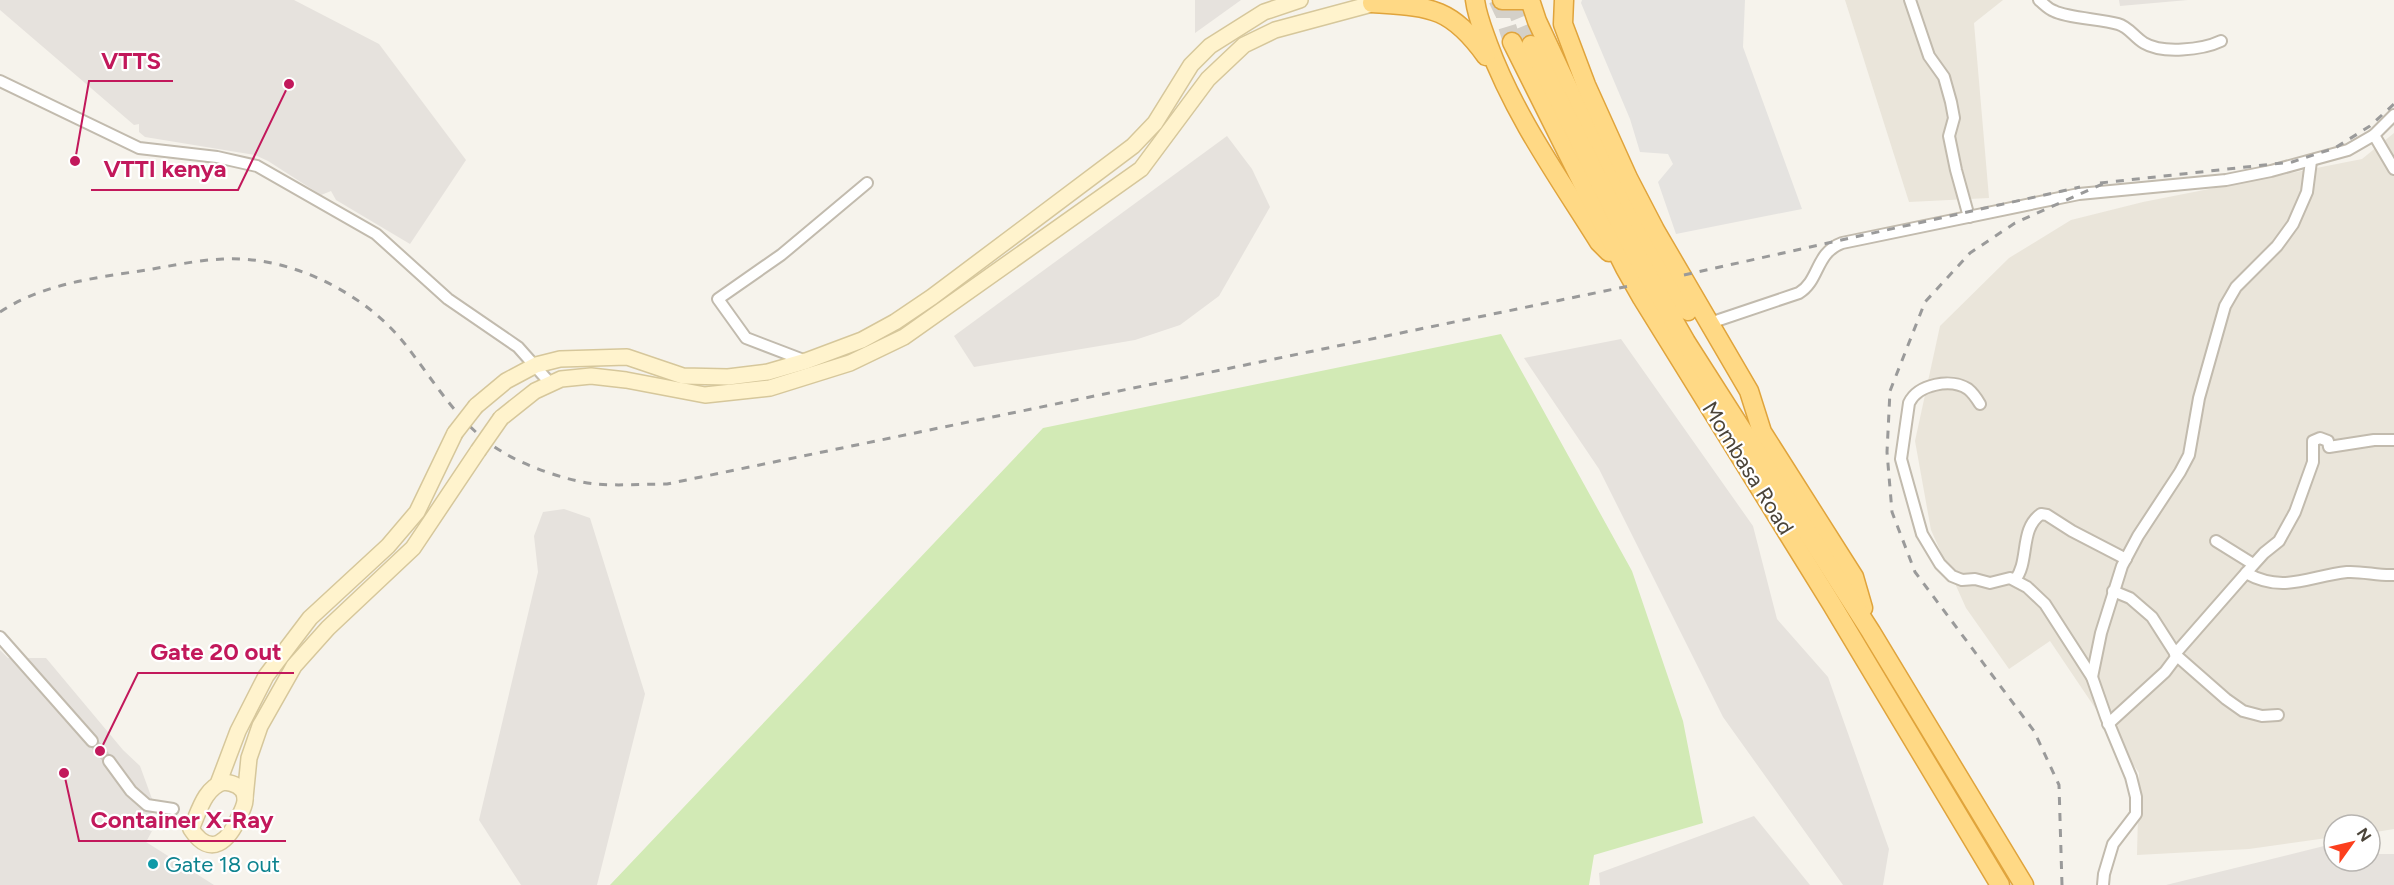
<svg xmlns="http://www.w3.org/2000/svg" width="2394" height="885" viewBox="0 0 2394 885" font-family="Figtree,sans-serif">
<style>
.residential{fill:#eae5da}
.industrial{fill:#e6e2dd}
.green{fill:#d2eab5}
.parking{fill:#e5e3e0}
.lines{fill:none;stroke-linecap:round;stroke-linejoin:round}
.minor-tunnel{stroke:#d4d0c8;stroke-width:10;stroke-dasharray:10 5;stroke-linecap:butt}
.secondary-tunnel{stroke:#d4d0c8;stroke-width:15;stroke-dasharray:15 8;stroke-linecap:butt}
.trunk-tunnel{stroke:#d4d0c8;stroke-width:18;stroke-dasharray:18 9;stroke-linecap:butt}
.minor-casing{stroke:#c2bbae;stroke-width:14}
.secondary-casing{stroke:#d6c79b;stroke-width:18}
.trunk-casing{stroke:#e0a43c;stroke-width:21}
.minor{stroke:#fff;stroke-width:10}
.secondary{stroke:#fff3cd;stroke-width:15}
.trunk{stroke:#ffd985;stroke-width:18}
.rail{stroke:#9a9a9a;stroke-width:3;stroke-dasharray:8 8;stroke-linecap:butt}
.secondary-bridge-casing{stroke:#d6c79b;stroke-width:18;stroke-linecap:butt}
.secondary-bridge{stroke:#fff3cd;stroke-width:15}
.culture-dot{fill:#0f9aa8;stroke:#fff;stroke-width:2}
.labels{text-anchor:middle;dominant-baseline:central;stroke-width:4.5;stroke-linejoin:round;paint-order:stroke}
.street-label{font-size:22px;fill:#4b4439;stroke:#fff}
.culture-label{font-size:22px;fill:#0d838f;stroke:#fff;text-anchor:start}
.leader{fill:none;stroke:#c2185b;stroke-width:2}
.callout-dot{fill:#c2185b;stroke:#fff;stroke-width:2}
.callout-label{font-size:24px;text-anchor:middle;font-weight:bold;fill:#c2185b;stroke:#fff;stroke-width:4.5;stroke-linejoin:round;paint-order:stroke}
</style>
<rect width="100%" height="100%" fill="#f6f3ec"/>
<g class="residential">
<path d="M1845,0H2003L1974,23L1989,198L1909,202Z"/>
<path d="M2394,133V829L2370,833V825H2334V837L2249,849L2137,855L2139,773L2050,641L2009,669L1966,608L1931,530L1915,441L1940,326L2009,258L2071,220L2143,202L2362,159Z"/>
</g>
<g class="industrial">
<path d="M0,0H294L379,44L466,160L410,244L336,200L331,191L321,195L268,161L255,155L145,137L139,132V124L134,125L0,10Z"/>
<path d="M1195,0H1241L1195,33Z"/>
<path d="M2119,0H2188L2120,6Z"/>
<path d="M1227,136L1252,169L1270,207L1219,296L1180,325L1135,340L974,367L954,336Z"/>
<path d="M1621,339L1753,526L1777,619L1828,677L1889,849L1883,885H1843L1723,717L1599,469L1524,358Z"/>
<path d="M564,509L590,518L645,694L597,885H521L479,820L538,572L534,536L543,512Z"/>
<path d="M0,650L8,658H46L123,750L140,766L155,807L144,828L152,831L146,842L214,885H0Z"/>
<path d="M1754,816L1810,885H1600L1599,873Z"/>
<path d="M2324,846L2334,848V861H2370V854H2394V885H2166Z"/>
</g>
<path class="green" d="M1501,334L1632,571L1683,721L1703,823L1594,855L1589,885H610L1043,428Z"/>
<path class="parking" d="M1582,0H1745L1743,47L1802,209L1676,234L1658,182L1673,164L1668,154L1640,152L1630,119L1581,3Z"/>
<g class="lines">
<path class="minor-tunnel" d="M92,741L109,761"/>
<path class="secondary-tunnel" d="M1496,0L1505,19"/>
<g class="trunk-tunnel">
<path d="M1505,0V19L1512,42"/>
<path d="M1519,0V16L1531,45"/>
</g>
<defs>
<g id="minor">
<path d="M1910,0L1929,56L1944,77L1951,102L1954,118L1949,136L1956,170L1969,217"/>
<path d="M2039,0C2044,4 2048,9 2054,11C2067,18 2101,19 2118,24C2129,27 2134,37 2144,43C2162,54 2202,50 2221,41"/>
<path d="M0,81L139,148L217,157L257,166L376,234L448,299L518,347L550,383"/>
<path d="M2374,135L2394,169"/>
<path d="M1710,323L1799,293C1820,280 1815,253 1842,243L2079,194L2226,180L2271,171L2348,150L2374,135L2394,115"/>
<path d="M806,361L746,338L718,299L781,255L867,183"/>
<path d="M1980,404C1977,399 1973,393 1968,389C1951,378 1918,384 1909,403L1901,459L1922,534L1940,564L1952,576L1962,580L1975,579L1990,583L2010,578L2027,587L2045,604L2092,677L2106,717L2131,777L2136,797V814L2113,844L2104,874L2103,885"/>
<path d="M2216,541L2253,564"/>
<path d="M2246,573L2264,553L2279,541L2295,512L2313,462V441L2320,438L2328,441L2329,447L2374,440H2394"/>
<path d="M2015,580C2030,561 2019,529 2041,514L2047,515L2072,531L2126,559"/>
<path d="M2113,591L2130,598L2152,617L2177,656L2226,699L2243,711L2262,716L2278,715"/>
<path d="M0,637L92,741"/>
<path d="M2175,654L2246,573C2284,594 2309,576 2347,572C2363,571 2378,576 2394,575"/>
<path d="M2092,677L2101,633L2122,566L2138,536L2180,472L2189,455L2199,398L2225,306L2236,287L2277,246L2293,224L2307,192L2311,161"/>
<path d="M2108,724L2165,672L2177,656"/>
<path d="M109,761L131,791L147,805L173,809"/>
</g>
<g id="secondary">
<path d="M476,406L506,381L536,365L560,359L627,357L683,376L728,377L768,372L806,361L862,340L895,322L932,297L1133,146L1155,123L1191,65L1210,46L1264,12L1300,0"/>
<path d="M501,418L535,391L561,379L591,376L626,380L705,395L770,388L850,363L904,337L1141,169L1208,79L1244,45L1275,30L1383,1"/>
<path d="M224,782C233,783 244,787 245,797C246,804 242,810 240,815C229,841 211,859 191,829C199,812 204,788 224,782Z"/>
<path d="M218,784L238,731L266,676L310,618L388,546L417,512L455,433"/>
<path d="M245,798L249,758L260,726L294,666L328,628L413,548L478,451"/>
</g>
<g id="trunk">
<path d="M1475,0C1477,16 1483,30 1488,44C1514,115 1559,178 1599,242L1609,252"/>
<path d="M1502,0H1527"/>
<path d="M1530,0L1537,21L1607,171L1644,239L1688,311"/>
<path d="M1564,0L1563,24L1586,85L1628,178L1655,230L1749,391L1762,432L1854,577L1863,608"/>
<path d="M1372,3C1430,7 1450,6 1486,56"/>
<path d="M1512,42L1625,268L1642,298L1831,603L2000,885"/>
<path d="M1531,45L1639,260L1686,342L1871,632L2024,885"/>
</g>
</defs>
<use href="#minor" class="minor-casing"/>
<use href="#secondary" class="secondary-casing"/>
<use href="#trunk" class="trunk-casing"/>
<use href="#minor" class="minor"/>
<use href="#secondary" class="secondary"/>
<use href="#trunk" class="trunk"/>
<g class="rail">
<path d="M2100,183L2292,162L2335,148L2370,126L2394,104"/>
<path d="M1684,275L2080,187"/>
<path d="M0,312C44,283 96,278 146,270C171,266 197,260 223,259C290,255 368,294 408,348C436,384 461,427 501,451C524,466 568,481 595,484C618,486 643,484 667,484L1629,286"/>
<path d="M2062,885L2059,785L2034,731L1915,572L1892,512L1887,452L1890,391L1925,302L1970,253L2015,223L2107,182"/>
</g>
<defs>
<g id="secondary-bridge">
<path d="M455,433L476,406"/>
<path d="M478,451L501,418"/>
</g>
</defs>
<use href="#secondary-bridge" class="secondary-bridge-casing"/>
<use href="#secondary-bridge" class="secondary-bridge"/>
</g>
<circle class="culture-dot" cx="153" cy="864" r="6"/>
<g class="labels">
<g class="street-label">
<text transform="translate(1748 468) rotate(58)">Mombasa Road</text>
</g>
<g class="culture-label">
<text x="165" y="864">Gate 18 out</text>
</g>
</g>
<path class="leader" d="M75 161L89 81H173M289 84L238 190H91M100 751L138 673H294M64 773L79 841H286"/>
<g class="callout-dot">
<circle cx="75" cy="161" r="6"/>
<circle cx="289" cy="84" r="6"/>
<circle cx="100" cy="751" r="6"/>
<circle cx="64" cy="773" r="6"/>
</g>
<g class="callout-label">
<text x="131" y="69">VTTS</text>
<text x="165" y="177">VTTI kenya</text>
<text x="216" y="660">Gate 20 out</text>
<text x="182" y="828">Container X-Ray</text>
</g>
<g transform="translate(2352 843) rotate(56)"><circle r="28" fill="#ffffff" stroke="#b7b4b0" stroke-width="1.5"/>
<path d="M0-4.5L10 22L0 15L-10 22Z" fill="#fc3f1d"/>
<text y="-9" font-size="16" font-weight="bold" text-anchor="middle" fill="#4b4439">N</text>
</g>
</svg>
